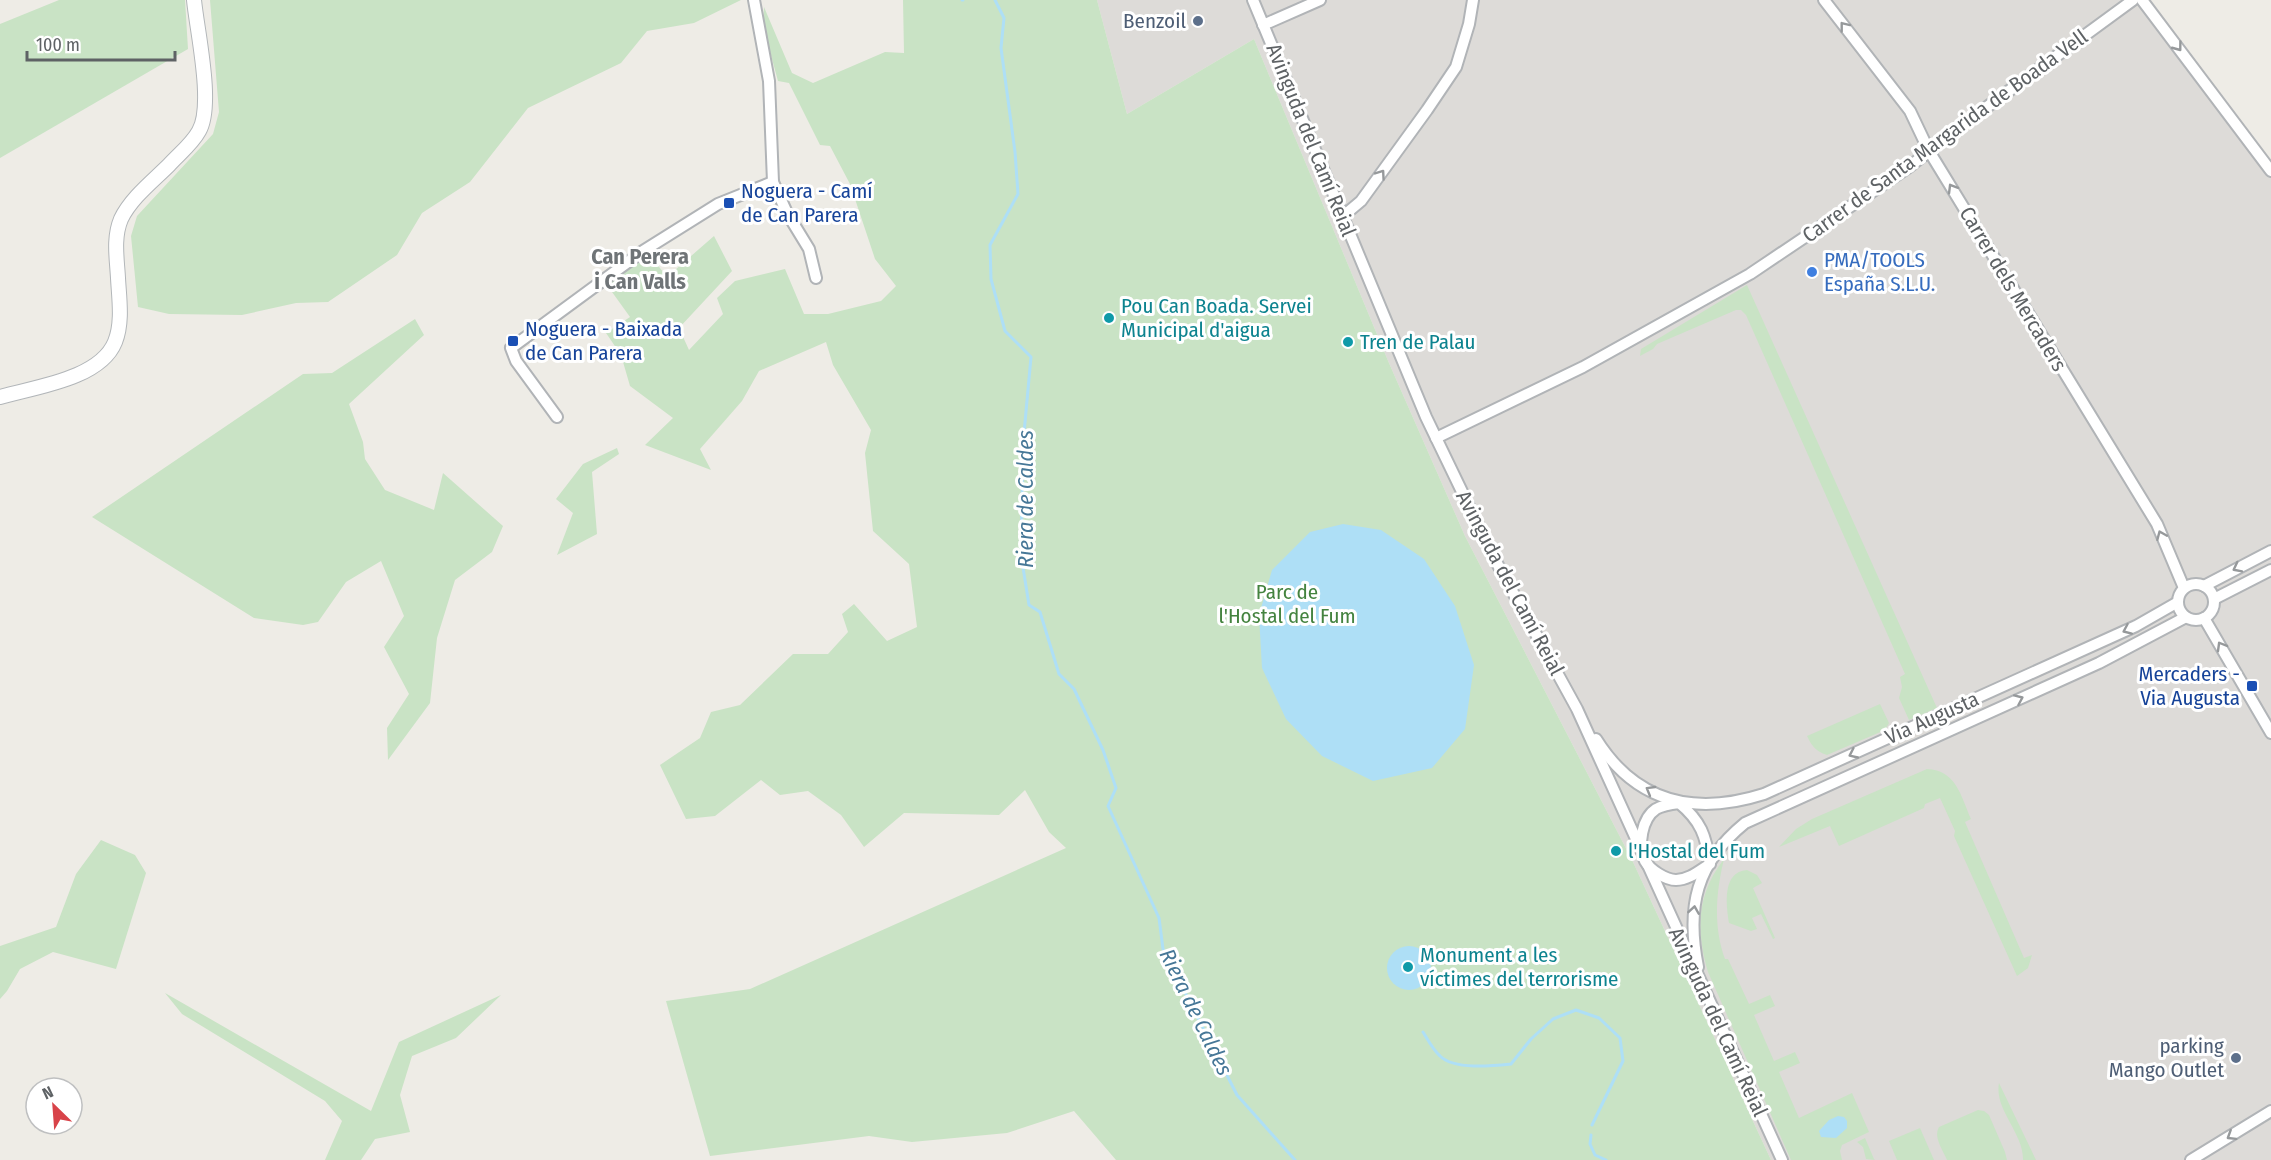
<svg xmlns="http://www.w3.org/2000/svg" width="2271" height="1160" viewBox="0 0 2271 1160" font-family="'Fira Sans Condensed',sans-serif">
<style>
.industrial{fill:#dddbd8}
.green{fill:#c9e3c5}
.water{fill:#aedff6}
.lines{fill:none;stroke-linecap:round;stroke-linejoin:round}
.stream{stroke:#aedff6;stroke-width:3}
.minor-casing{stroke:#b1b4b7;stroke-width:14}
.secondary-casing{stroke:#b2b6b9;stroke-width:16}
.minor{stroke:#fff;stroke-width:10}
.secondary{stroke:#fff;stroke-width:14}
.oneway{stroke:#96999b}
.service-dot{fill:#5c6f8a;stroke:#fff;stroke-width:2}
.transit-dot{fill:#1a4fb4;stroke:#fff;stroke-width:2}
.shop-dot{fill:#3f7fe0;stroke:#fff;stroke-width:2}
.culture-dot{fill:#0f9aa8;stroke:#fff;stroke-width:2}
.labels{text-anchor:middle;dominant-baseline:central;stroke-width:6;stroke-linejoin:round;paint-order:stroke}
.service-label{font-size:21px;fill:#4e5e75;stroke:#fff;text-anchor:end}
.street-label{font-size:21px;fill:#5e6265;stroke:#fff}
.transit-label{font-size:21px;fill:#164399;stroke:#fff;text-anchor:start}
.shop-label{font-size:21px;fill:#366cbe;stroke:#fff;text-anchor:start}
.culture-label{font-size:21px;fill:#0d838f;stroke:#fff;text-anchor:start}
.park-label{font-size:21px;fill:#44833f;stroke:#fff}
.neighbourhood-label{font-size:22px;font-weight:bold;fill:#6f7477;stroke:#fff}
.water-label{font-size:22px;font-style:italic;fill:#467797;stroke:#fff}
</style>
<rect width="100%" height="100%" fill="#eeece6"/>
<path class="industrial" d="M1097,0H2151L2271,162V1160H1771L1633,862L1465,536L1389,363L1254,39L1127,114Z"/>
<g class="green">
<path d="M59,0H185L188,49L0,158V24Z"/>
<path d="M210,0H741L694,23L647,31L621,63L528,108L470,182L422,213L397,255L328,302L296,303L242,315L169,314L138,307L131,236L137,216L213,134L219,112Z"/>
<path d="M903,0H1097L1127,114L1254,39L1389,363L1465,536L1633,862L1771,1160H1116L1074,1111L1007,1133L912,1142L869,1136L710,1156L666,1001L750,989L1066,848L1049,832L1025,790L999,815L904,813L864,847L841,815L808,791L780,795L761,780L715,816L686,819L660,765L700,738L711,712L740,705L793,654H828L848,632L842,614L854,604L887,641L917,627L909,564L873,531L865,453L871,430L833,365L826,342L759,371L742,401L700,449L711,470L645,445L673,418L630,386L621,355L606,333L630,317L607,285L649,254L667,277L714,236L732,271L679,328L689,350L723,314L717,298L735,281L785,269L804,314H828L881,301L896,286L875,259L850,184L830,146L820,145L789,83L778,81L763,26L764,7L792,73L813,83L885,52L904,53Z"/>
<path d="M1747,285L1937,708L1909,720L1899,698L1902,687L1900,677L1905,674L1746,315L1741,310H1736L1657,344L1653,349L1640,356L1641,349Z"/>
<path d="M415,319L424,335L349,404L363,442L365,459L385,490L434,510L443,473L503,526L492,552L455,580L437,638L430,703L388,760L387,728L409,694L384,647L404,616L381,561L346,582L318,622L303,625L254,618L92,517L303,374L332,373Z"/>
<path d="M617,448L619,454L592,472L597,534L557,555L573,513L556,499L583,464Z"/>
<path d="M1880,704L1889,723L1885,730L1827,755C1815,751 1812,746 1807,736Z"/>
<path d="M1927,769C1956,770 1961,796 1971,819L1965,822L2024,958L2032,955L2028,968L2017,976L1954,836L1955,831L1940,798L1925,804L1924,808L1839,846L1830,826L1779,847L1796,829L1812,819Z"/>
<path d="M101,840L135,855L146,873L116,969L53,952L20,969L7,991L0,999V946L56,927L76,874Z"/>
<path d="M1724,859C1716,892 1713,927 1725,959H1728L1749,1004L1770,995L1775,1006L1754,1015L1774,1061L1795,1052L1800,1063L1779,1072L1799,1118L1852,1093L1869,1132L1842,1145L1840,1151L1842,1160H1791L1708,972C1696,931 1696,895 1724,859Z"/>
<path d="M1747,870L1757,875L1762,883L1753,888L1775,938L1773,939L1761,914L1752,918L1757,929L1751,931L1729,923C1726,904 1722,872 1747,870Z"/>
<path d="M165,993L371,1111L399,1042L501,995L456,1038L412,1056L400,1095L410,1132L375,1139L361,1160H325L342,1121L325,1101L182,1014Z"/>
<path d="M1999,1083L2036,1160H2023C2024,1133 1994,1110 1999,1083Z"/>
<path d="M1978,1110L1984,1111L1989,1115L2005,1152L2007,1160H1947C1943,1150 1933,1137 1939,1127Z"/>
<path d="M1920,1128L1934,1160H1897L1889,1141Z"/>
<path d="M1865,1138L1874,1159L1875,1160L1866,1159L1863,1147L1857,1142Z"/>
</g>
<g class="water">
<path d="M1343,524L1381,530L1424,559L1455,606L1474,665L1465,729L1432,768L1373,781L1322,756L1286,719L1262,668L1259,615L1272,570L1310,532Z"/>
<circle cx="1409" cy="968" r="22"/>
<path d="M1838,1116L1844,1117L1847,1121V1128L1836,1138L1821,1137L1819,1131L1829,1120Z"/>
</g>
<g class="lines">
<g class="stream">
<path d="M962,0H963"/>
<path d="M995,0L1004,18L1001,48L1015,152L1018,194L990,245L991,279L1005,331L1031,357L1023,444L1021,555L1029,605L1040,612L1059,674L1074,689L1103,750L1116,788L1108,806L1159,918L1163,949L1237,1095L1295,1160"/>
<path d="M1423,1032C1428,1040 1433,1050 1440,1056C1454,1070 1492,1066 1511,1064L1531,1039L1553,1019L1576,1010L1599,1018L1620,1038L1623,1061L1592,1125"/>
<path d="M1591,1135L1590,1144L1595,1155L1606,1160"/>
</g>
<defs>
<g id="minor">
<path d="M754,0L769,81L773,182L787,213L809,249L816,278"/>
<path d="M1253,0L1426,417L1493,556L1577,709L1782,1160"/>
<path d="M1824,0L1910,111L1929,151L2157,524L2184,588"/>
<path d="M2142,0L2271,171"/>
<path d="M1263,25L1320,0"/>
<path d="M1342,217L1361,201L1427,110L1456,67L1469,24L1473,0"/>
<path d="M557,417L516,361L511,348L643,251L718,204L773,182"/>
<path d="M1436,438L1583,367L1750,274L1909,167L1965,123L2133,0"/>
<circle cx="2196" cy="602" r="18"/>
<path d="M2204,586L2271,551"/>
<path d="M2214,599L2271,570"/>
<path d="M2204,618L2271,733"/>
<path d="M1596,739C1636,803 1695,816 1764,794L2136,626L2178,602"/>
<path d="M1679,803C1701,821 1706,836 1710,864C1700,870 1689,880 1676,880C1666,880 1650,870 1645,861C1637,846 1642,818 1656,809C1663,805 1671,804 1679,803Z"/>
<path d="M1698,967C1686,907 1696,863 1745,823L2099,663L2186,617"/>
<path d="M2191,1160L2271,1111"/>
</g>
<path id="secondary" d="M0,397C35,387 100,379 115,342C123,322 119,298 118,278C117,259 113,238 121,219C131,198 153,181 169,165C179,154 192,144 199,131C214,105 197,31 194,0"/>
</defs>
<use href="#minor" class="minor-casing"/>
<use href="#secondary" class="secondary-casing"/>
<use href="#minor" class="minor"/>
<use href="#secondary" class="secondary"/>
</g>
<defs><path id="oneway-chevron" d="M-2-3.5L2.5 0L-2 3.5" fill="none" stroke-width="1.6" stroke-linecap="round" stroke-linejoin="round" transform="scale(1.5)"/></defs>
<g class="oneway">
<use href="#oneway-chevron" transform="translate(1844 26) rotate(-128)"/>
<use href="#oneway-chevron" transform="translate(2178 47) rotate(53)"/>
<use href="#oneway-chevron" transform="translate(1381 174) rotate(-55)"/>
<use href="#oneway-chevron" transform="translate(1952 188) rotate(-121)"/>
<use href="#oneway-chevron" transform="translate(2161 535) rotate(-113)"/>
<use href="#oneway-chevron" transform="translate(2237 568) rotate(153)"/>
<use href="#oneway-chevron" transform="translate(2127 630) rotate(156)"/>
<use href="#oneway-chevron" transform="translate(2221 646) rotate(-120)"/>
<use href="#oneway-chevron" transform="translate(2019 699) rotate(-24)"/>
<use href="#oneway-chevron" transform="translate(1853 754) rotate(155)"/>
<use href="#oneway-chevron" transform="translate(1650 790) rotate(-150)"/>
<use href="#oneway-chevron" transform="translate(1694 910) rotate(-81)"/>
<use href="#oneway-chevron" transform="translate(2231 1136) rotate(148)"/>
</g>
<g class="service-dot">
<circle cx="1198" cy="21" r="6"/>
<circle cx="2236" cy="1058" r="6"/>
</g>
<g class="transit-dot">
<rect x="723" y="197" width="12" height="12" rx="3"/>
<rect x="507" y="335" width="12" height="12" rx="3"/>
<rect x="2246" y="680" width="12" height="12" rx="3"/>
</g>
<circle class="shop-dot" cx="1812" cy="272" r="6"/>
<g class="culture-dot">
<circle cx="1109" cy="318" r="6"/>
<circle cx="1348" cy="342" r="6"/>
<circle cx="1616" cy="851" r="6"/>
<circle cx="1408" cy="967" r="6"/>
</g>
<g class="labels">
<g class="service-label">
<text x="1186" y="21">Benzoil</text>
<text x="2224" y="1046">parking<tspan x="2224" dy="24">Mango Outlet</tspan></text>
</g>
<g class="street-label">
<text transform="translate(1945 136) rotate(-36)">Carrer de Santa Margarida de Boada Vell</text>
<text transform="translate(1311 140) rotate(68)">Avinguda del Camí Reial</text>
<text transform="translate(2013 289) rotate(59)">Carrer dels Mercaders</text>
<text transform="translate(1510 583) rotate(62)">Avinguda del Camí Reial</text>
<text transform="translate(1932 718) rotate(-24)">Via Augusta</text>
<text transform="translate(1718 1022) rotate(65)">Avinguda del Camí Reial</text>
</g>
<g class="transit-label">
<text x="741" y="191">Noguera - Camí<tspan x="741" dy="24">de Can Parera</tspan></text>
<text x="525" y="329">Noguera - Baixada<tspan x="525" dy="24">de Can Parera</tspan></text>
<text x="2240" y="674" text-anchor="end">Mercaders -<tspan x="2240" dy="24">Via Augusta</tspan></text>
</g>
<g class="shop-label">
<text x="1824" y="260">PMA/TOOLS<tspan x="1824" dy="24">España S.L.U.</tspan></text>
</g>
<g class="culture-label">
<text x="1121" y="306">Pou Can Boada. Servei<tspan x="1121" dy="24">Municipal d'aigua</tspan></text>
<text x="1360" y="342">Tren de Palau</text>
<text x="1628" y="851">l'Hostal del Fum</text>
<text x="1420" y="955">Monument a les<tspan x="1420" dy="24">víctimes del terrorisme</tspan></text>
</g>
<g class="park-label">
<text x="1287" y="592">Parc de<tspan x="1287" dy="24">l'Hostal del Fum</tspan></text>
</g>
<g class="neighbourhood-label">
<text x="640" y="256">Can Perera<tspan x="640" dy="25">i Can Valls</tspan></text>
</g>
<g class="water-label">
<text transform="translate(1025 499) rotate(-90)">Riera de Caldes</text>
<text transform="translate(1196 1012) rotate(64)">Riera de Caldes</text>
</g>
</g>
<g transform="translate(54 1106) rotate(335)"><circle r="28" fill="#ffffff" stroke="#bfc0c1" stroke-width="1.5"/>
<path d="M0-4.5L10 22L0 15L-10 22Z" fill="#d84349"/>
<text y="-9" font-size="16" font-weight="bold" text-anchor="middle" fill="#5e6265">N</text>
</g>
<path d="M27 51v9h148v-9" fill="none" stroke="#5e6265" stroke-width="3"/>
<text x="36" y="51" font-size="18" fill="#5e6265" stroke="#ffffff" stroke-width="4.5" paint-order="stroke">100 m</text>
</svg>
